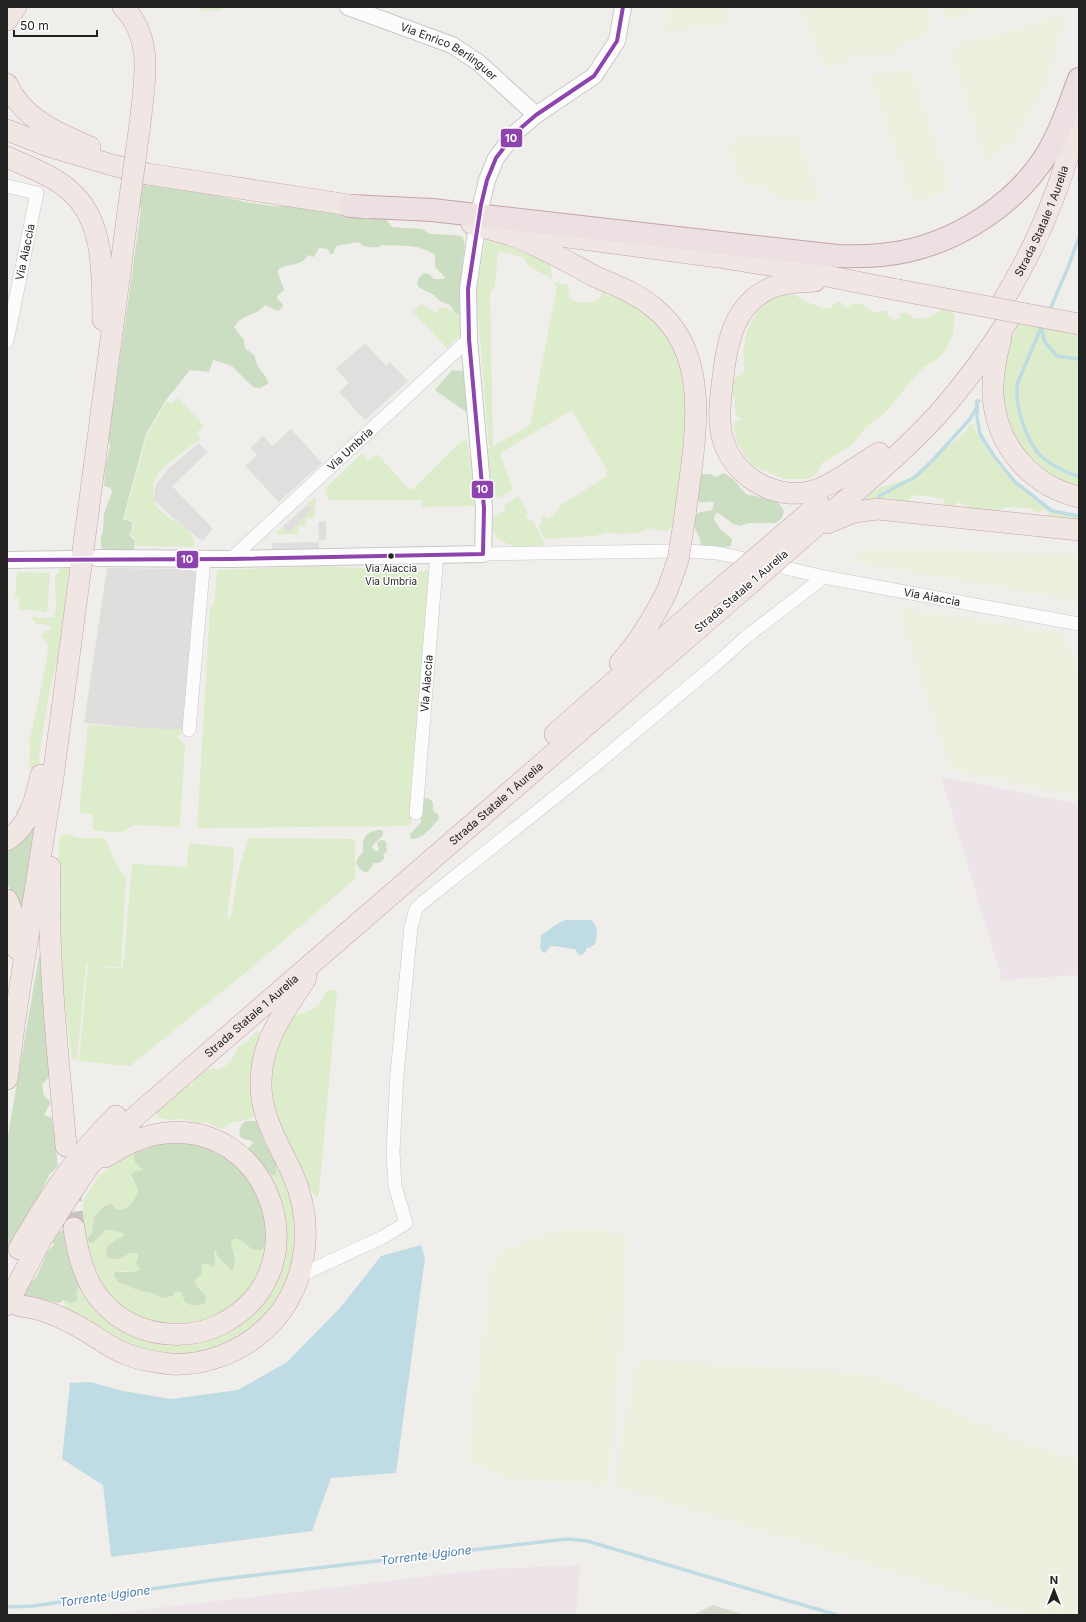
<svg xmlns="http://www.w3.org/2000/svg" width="1086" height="1622" viewBox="0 0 1086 1622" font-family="Inter,sans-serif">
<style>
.residential{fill:#dfdedc}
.industrial{fill:#ede4e9}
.construction{fill:#d9d9cd}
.farmland{fill:#efefdf}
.grass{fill:#ddeccb}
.forest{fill:#cbdec1}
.parking{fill:#e0dfde}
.water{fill:#bfdbe3}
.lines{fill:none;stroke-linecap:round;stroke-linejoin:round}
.stream{stroke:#bfdbe3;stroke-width:3.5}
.trunk-tunnel{stroke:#c7c5c3;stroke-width:21;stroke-dasharray:21 10;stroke-linecap:butt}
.minor-casing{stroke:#c9c8c7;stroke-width:14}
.tertiary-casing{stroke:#c9c8c7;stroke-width:18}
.trunk-casing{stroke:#c5a2ac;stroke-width:22}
.motorway-casing{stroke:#c5a2ac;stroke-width:24}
.minor{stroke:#fdfcfc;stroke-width:13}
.tertiary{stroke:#fdfcfc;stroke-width:16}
.trunk{stroke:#f0e6e4;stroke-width:21}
.motorway{stroke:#ece0e2;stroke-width:22}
.trunk-bridge-casing{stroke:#c5a2ac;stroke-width:22;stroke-linecap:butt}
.trunk-bridge{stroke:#f0e6e4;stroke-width:21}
.bus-1-casing{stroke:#fff;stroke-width:7}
.bus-1{stroke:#8e44ad;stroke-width:4}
.bus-dot{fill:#222;stroke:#fff;stroke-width:1.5}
.labels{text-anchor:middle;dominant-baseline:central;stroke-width:3;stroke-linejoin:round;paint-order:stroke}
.bus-label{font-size:10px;fill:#222;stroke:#fff}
.street-label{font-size:11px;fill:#222;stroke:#fff}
.water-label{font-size:12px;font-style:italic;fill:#4a7aab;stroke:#fff}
.line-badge{stroke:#fff;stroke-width:1.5}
.badge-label{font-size:11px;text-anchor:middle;font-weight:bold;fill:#fff}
</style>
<rect width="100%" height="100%" fill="#f0eeeb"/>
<path class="residential" d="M107,568L191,569L197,575L185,732L84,723Z"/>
<g class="industrial">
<path d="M941,777L1079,804V975L1002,980Z"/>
<path d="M580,1565L576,1615H98L489,1569Z"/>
</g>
<path class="construction" d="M713,1605L745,1615H693Z"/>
<g class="farmland">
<path d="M669,7H728L725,27L705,26L666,33Z"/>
<path d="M799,7H927L931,17L930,34L899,46L892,55H860L826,69Z"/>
<path d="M942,7H975L977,11L948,23Z"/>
<path d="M1065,13L1048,81L1014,141L986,162L952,56L959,43L978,35L988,38Z"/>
<path d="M897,69L912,72L949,186L945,192L913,203L870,76Z"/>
<path d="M747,133L762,138L796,135L822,204L779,199L768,190L740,182L727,144Z"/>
<path d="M876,548H918L992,552L1079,555V602L855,562L857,555Z"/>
<path d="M898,608L1058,632L1066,637L1079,678V796L951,770Z"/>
<path d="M600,1229L627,1237L622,1344L614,1421L616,1424L608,1481L605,1486L567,1482L508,1479L466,1461L492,1266L498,1255L509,1247L559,1230Z"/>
<path d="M640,1359L866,1373L883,1379L1022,1442L1079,1460V1615H1027L807,1544L618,1488L614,1483L622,1430L626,1419L633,1374Z"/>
</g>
<g class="grass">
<path d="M201,7H222V10L201,11Z"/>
<path d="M486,236L550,259L552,279L529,266L523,257L498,251L495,286L490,293L493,446L530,425L557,287L553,282L568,285L569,297C577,305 587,303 597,301L602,295V285L606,287V296L622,298L637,304L679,348L689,408L674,524L667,532L649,528L638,533L618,534L608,532L594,536L544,539L539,527L541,523V517L543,515L547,519L554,516L560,506L607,476V470L572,410L500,453L513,489L500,497H494L490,493L487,449L492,447L489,446L476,291Z"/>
<path d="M785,295H796L802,300L822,308L830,309L836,302H841L845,308L850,306L852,303L862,304L874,313L886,310L889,316L895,320L900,319L899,314C906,311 911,314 913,321L914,318C919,318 926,319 931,316C942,311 945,302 955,316L953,334L945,351L937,359L924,367L905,388L887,411L865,428L852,445L822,463L816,474L808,479H784L753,466L737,443L733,424L734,422L741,420L742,419L739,418L735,413V399L731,392L733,380L745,371L743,351L747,330L758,311L768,301Z"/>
<path d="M421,304L437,313L439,308H447L463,316L464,331L447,348L412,311Z"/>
<path d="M1020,321L1079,332V490L1054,481L1017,447L999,401L1007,349Z"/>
<path d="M178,398L204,426L196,433L201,438C189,448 167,462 158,474C153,482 152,489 154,498C158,519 178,518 190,533C194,537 194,542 195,547L137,546L134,537L130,534L133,529V521L124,519L147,435L167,401L171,404Z"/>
<path d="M972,424C990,458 1019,493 1055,511C1062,514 1071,515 1079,517V520L1067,518L1060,521L1047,517L1049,513L1045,510L1038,513L1032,510L1030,508L1004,507L999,512L969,510L967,506L959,502C954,506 951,509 945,505L944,499L920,495L912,496L908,505L895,504C893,502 893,500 891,499C888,496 870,501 865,501C872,485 896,484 910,478C921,473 927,463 936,455C948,445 962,440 969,425Z"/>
<path d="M467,440L476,503L474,506L422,507L421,500H328L325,489L362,453L369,461L377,454L409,489H413L461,441Z"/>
<path d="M518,496L528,513L526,517L529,520H533L545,545C535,546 523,549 514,546C498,542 487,531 494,515L496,517L505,509L504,506Z"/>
<path d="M314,498L316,499L314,518H306V526H298V534H275L282,527L288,533L313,509L308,503Z"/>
<path d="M63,565H69V568L59,654L50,690L39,755L40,762L36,771L34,785L17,816L16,811L23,802L32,770C26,761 33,752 29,744C35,712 44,681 48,649V644L42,638L41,635L51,628L50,625L36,624L32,618L34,616L38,618L54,617L56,610L55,576L58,573Z"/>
<path d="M322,566L419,571L423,573L425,569L431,570L433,578L411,824L408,826L197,828L210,607L214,605L217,570Z"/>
<path d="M17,572L50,573L47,612L19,609V598L15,597Z"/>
<path d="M88,725L184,730L177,738L185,744L180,827L134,825L121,833L93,830V815L79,812Z"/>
<path d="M66,834L81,838H103L107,842L112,855L122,874L126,877L121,967L86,965L77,1060L72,1059L64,1001L57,872L60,837Z"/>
<path d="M248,838L355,839V879L256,964L130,1066L79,1061L88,965L123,969L132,864L187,867L189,843L234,848L233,871L227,917H231L238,874Z"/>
<path d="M328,990H334L337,992L319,1194L316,1197L307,1185L276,1117L271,1099V1055L283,1029L291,1023L292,1018C299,1012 310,1013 317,1006C322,1001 324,994 328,990Z"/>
<path d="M256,1031L260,1032L250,1084L251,1094L256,1113C250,1122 237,1120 229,1124C226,1126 224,1128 220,1129L207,1122L195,1123L183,1119L168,1120L160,1118L154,1110L186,1086H190L200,1074L205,1069H219L224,1067L232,1059L239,1046L247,1042Z"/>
<path d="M137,1151L135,1153L143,1171H137L132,1179L138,1189L136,1198L129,1206L93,1220L92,1232L87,1240L98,1239L106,1230C112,1230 119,1231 124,1234V1237L119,1238L105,1254L110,1259L129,1255L132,1252L137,1253L139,1255L140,1270L133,1272L120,1271L124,1285L133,1287L140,1291L152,1293L162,1298L174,1292H181L184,1300L203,1291L196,1287L195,1280L202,1272L201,1265L206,1263L212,1267L215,1264L213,1256L214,1251L216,1250C218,1257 226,1263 230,1269L235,1256L232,1249L231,1241L233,1240H242L251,1249L265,1245L269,1250L251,1293L215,1319L169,1329L121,1311L87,1267L83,1225V1201L97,1178L115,1163Z"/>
<path d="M276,1160L291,1196L296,1217L294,1268L279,1298L252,1328L232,1340L208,1351L169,1357L143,1350L113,1339L66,1311L64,1300L68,1302L80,1285L114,1323L232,1328C263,1309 291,1270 284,1232C283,1225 279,1219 277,1212C272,1199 267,1185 261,1172L276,1176Z"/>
</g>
<g class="forest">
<path d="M143,181L148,186L149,184L207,193L245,202L273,206H291L384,217L392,227L422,229L430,234L455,235L463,237C466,245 464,253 462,261L465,268L459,295V297L463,302L462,314L455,313L450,305L441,302L434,295L418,287C416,280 419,277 424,273L429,274L434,279H443L445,277L435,267V255C419,243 401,247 382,245C378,249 369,247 363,246L360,243L358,242L336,246L333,254H330L328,249L319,248L314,257L308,255C301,268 287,262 278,270V273L284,290L277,296V299L283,304L282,308L278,311L265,305C255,318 244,312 234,327L244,340L245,348L255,356C256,371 268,374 268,384L260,388L253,387L232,366L213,360L209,372L190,370L166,400L146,434L123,519L132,522V529L129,535L135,541L134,551L107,555L101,547V538L103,530L104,514L112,492L111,488L104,486L106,463L110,446L108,435L110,412L113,408L141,210L138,191Z"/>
<path d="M452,370L465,371L468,405L466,412L435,390Z"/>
<path d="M724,473L733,479L746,494L756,496L759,497H772L781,506L784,511L782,518L776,523H749L740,526L733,524L720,514L716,513L714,519L720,529L732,539L731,546C724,548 708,547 701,546L700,539L693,524L695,515L700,512L712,510L714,503L710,501L701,503L695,499L701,474H711L715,477Z"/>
<path d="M425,798L429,799L433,802V811L438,814L439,819C431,827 424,839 411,839L410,834L421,823L420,813L423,799Z"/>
<path d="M39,811L21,918L7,882V851L10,847H16Z"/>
<path d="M381,830L383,831V835L372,846L374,851H378L379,849L377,843L379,841L383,840L386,842L387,851L383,855L385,858L379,863H374L368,872C362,873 359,868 356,863L358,858L363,852C362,838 365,831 381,830Z"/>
<path d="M39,956L43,958L49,1077L42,1085L44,1096L51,1102L44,1115L52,1118L58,1166L49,1175L39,1197L7,1251V1141Z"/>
<path d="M246,1121H258L265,1144L270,1149L276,1160V1176L261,1172L245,1151L253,1143L252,1141L241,1138C238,1131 239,1126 246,1121Z"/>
<path d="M191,1140L220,1152L245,1170L269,1220L265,1245L261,1250L251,1249C245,1243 240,1236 231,1241C232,1252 238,1260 232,1271L217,1255L216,1250L214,1251L215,1266L212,1267L206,1263L201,1265C203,1272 202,1275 195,1280C195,1288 202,1290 206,1296L205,1303C200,1306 189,1307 185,1301C183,1299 183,1295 181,1292H175L172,1296L162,1298L152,1293L140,1291L118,1282L114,1276L115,1272H133L140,1270L136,1263L139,1255L137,1253C127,1251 120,1264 106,1257L107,1247L114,1241L124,1236V1234C119,1231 112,1230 106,1230L94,1242L90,1243L87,1240L92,1232L94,1217L104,1206L112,1204L117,1210C128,1210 137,1200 138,1189L131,1175L134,1172L143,1170L135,1162L134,1155L137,1151L147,1149L155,1143Z"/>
<path d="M64,1229L74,1266L75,1276L80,1282L79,1287L76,1293L78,1300L77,1301L70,1303L64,1300L59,1303L44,1300L40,1302L23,1300L29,1285L37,1276L48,1251L54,1245L53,1241L58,1233Z"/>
</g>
<g class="parking">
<path d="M365,343L386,366L390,362L408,381L365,420L339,392L349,383L336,369Z"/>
<path d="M291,429L322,463L279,502L245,466L257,455L250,448L263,436L272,446Z"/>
<path d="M199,443L208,452L172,486L213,529L202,541L172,517L154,500L155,486L168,469Z"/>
<path d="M308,504L313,509L288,533L282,527Z"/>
<path d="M326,521V540L319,541L318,522Z"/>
<path d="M319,542V549L272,550V543Z"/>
</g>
<g class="water">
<path d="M566,920H591C598,926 598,935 595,944L591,947L587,948L584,954L579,955L575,949C567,949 560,946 551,946L545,953L542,952L540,948L541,935C551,930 555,923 566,920Z"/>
<path d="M421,1245L425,1258L396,1473L331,1478L312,1531L111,1557L103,1485L62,1459L70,1383L90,1382L123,1391L171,1399L238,1390L287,1362L340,1308L381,1256Z"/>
</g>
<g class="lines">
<g class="stream">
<path d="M1049,312L1069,265L1079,237"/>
<path d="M1043,323L1018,382C1013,403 1027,444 1043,458C1054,467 1066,472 1079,477"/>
<path d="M1041,328L1045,342L1057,356L1079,359"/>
<path d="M979,401H977V418L980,434L994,456L1015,482L1052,511L1079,516"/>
<path d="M879,496L915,477L933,460L970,419L977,407"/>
<path d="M7,1607L33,1606L214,1580L567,1539L587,1541L837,1615"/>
</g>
<path class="trunk-tunnel" d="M69,1181L74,1228"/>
<defs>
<g id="minor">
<path d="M7,186L37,193L7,341"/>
<path d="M686,551L717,553L741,558"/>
<path d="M483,554L672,551"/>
<path id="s1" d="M231,559L469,339"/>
<path id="s2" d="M786,568L824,577L1079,624"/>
<path d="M189,730L204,559"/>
<path id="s3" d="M416,813L437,555"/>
<path d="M299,1276L383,1237L406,1223L395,1186L393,1152L397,1074L411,927L416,909L422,903L599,762L723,658L746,637L824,577"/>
</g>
<g id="tertiary">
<path id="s4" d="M348,7L452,45L479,63L536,115"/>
<path d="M481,205L487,180L496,158L515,133L536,115L594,76L617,41L623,7"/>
<path d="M97,558L231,559L483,554L484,508L469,339L468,289L476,233"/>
<path d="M7,560L71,559"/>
</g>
<g id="trunk">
<path d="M123,7C155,39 144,84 140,124"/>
<path d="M7,20L16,7"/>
<path d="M7,84C23,119 57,133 90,147"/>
<path d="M7,130L48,146L112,165L148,174L368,208"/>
<path d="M7,157C28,167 52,175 69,190C106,221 102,276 103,320"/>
<path d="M472,224C485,228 499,231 513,236C541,246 568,262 594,276C614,285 636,293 653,307C716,356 693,448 685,516"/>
<path d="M500,228L718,257L775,266L898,290"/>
<path d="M815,281C802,282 786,282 773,287C735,302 727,341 723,377C721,394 718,413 721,431C728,475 777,505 819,489C839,481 860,464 879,453"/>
<path id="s5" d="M1003,301C1038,243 1064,180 1079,114"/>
<path d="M1001,338C996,356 992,376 993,395C996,445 1031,486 1079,497"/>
<path d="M827,523L854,512L878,509L1079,530"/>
<path d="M783,535L819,504"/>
<path d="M801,539C850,495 903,455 946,405C969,378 990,349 1009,319"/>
<path d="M620,663C640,641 654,617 667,591"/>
<path d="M555,734L707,600"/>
<path d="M7,840C30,825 35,800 41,775"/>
<path d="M50,867C47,960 58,1053 66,1146"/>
<path d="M7,900C15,916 17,931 17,949"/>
<path d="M7,1079L16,1012L53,777L129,204"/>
<path d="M74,1228C80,1273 95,1310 140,1328C166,1337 195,1337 219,1325C324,1275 273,1115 158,1134C139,1137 122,1147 105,1157"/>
<path d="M19,1249C47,1201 75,1156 116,1116"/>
<path id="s6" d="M7,1305L42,1238L72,1191L89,1166L112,1140L137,1115L738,594"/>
<path d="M20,1306C42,1308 61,1317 81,1328C96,1336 109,1348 126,1354C140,1360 155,1362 170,1364C204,1366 238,1353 263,1331C307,1292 316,1228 293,1175C280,1146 260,1116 261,1083C261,1040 284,1013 306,978"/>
</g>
<path id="motorway" d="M350,206L432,210L837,256C860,257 884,256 907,251C962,239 1019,201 1048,152C1062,129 1070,103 1079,79"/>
</defs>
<use href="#minor" class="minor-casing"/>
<use href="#tertiary" class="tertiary-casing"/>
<use href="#trunk" class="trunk-casing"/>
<use href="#motorway" class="motorway-casing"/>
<use href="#minor" class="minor"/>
<use href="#tertiary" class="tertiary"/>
<use href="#trunk" class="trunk"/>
<use href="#motorway" class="motorway"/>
<defs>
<g id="trunk-bridge">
<path d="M129,204L140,124"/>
<path d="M898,290L1079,324"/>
<path d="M667,591L678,560L685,516"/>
<path d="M738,594L801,539"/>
<path d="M707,600L783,535"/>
</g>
</defs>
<use href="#trunk-bridge" class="trunk-bridge-casing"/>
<use href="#trunk-bridge" class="trunk-bridge"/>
<defs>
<path id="bus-1" d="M7,560L231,559L483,554L484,508L469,339L468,289L481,205L487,180L496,158L515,133L536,115L594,76L617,41L623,7"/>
</defs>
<use href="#bus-1" class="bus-1-casing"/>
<use href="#bus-1" class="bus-1"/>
</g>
<circle class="bus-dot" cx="391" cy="556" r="3.5"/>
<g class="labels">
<g class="bus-label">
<text x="391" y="568">Via Aiaccia<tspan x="391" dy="13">Via Umbria</tspan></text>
</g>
<g class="street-label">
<text stroke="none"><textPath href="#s4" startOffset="111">Via Enrico Berlinguer</textPath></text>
<text stroke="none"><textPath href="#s5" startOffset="89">Strada Statale 1 Aurelia</textPath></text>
<text transform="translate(25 252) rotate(-78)">Via Aiaccia</text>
<text stroke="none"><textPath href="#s1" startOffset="162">Via Umbria</textPath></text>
<text transform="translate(741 591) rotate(-41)">Strada Statale 1 Aurelia</text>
<text stroke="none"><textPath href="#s2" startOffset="149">Via Aiaccia</textPath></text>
<text stroke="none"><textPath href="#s3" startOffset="130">Via Aiaccia</textPath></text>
<text stroke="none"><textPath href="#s6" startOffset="707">Strada Statale 1 Aurelia</textPath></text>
<text stroke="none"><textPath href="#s6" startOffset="383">Strada Statale 1 Aurelia</textPath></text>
</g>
<g class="water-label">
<text transform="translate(426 1555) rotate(-7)">Torrente Ugione</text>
<text transform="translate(105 1596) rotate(-8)">Torrente Ugione</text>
</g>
</g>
<g class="line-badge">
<rect x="500" y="128" width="23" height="20" rx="4" fill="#8e44ad"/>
<rect x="471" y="480" width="23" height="19" rx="4" fill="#8e44ad"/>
<rect x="176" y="550" width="23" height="19" rx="4" fill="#8e44ad"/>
</g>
<g class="badge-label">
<text x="511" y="142">10</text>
<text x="482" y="493">10</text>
<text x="187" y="563">10</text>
</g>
<rect width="1086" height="1622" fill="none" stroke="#222222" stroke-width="16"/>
<g transform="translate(1054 1590)" stroke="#ffffff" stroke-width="3" paint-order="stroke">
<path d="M0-3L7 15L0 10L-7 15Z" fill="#222222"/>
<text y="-6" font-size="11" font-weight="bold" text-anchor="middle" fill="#222222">N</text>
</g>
<path d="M14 30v6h83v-6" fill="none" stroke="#222222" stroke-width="2"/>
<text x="20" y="30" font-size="12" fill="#222222" stroke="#ffffff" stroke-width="3" paint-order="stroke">50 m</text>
</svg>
